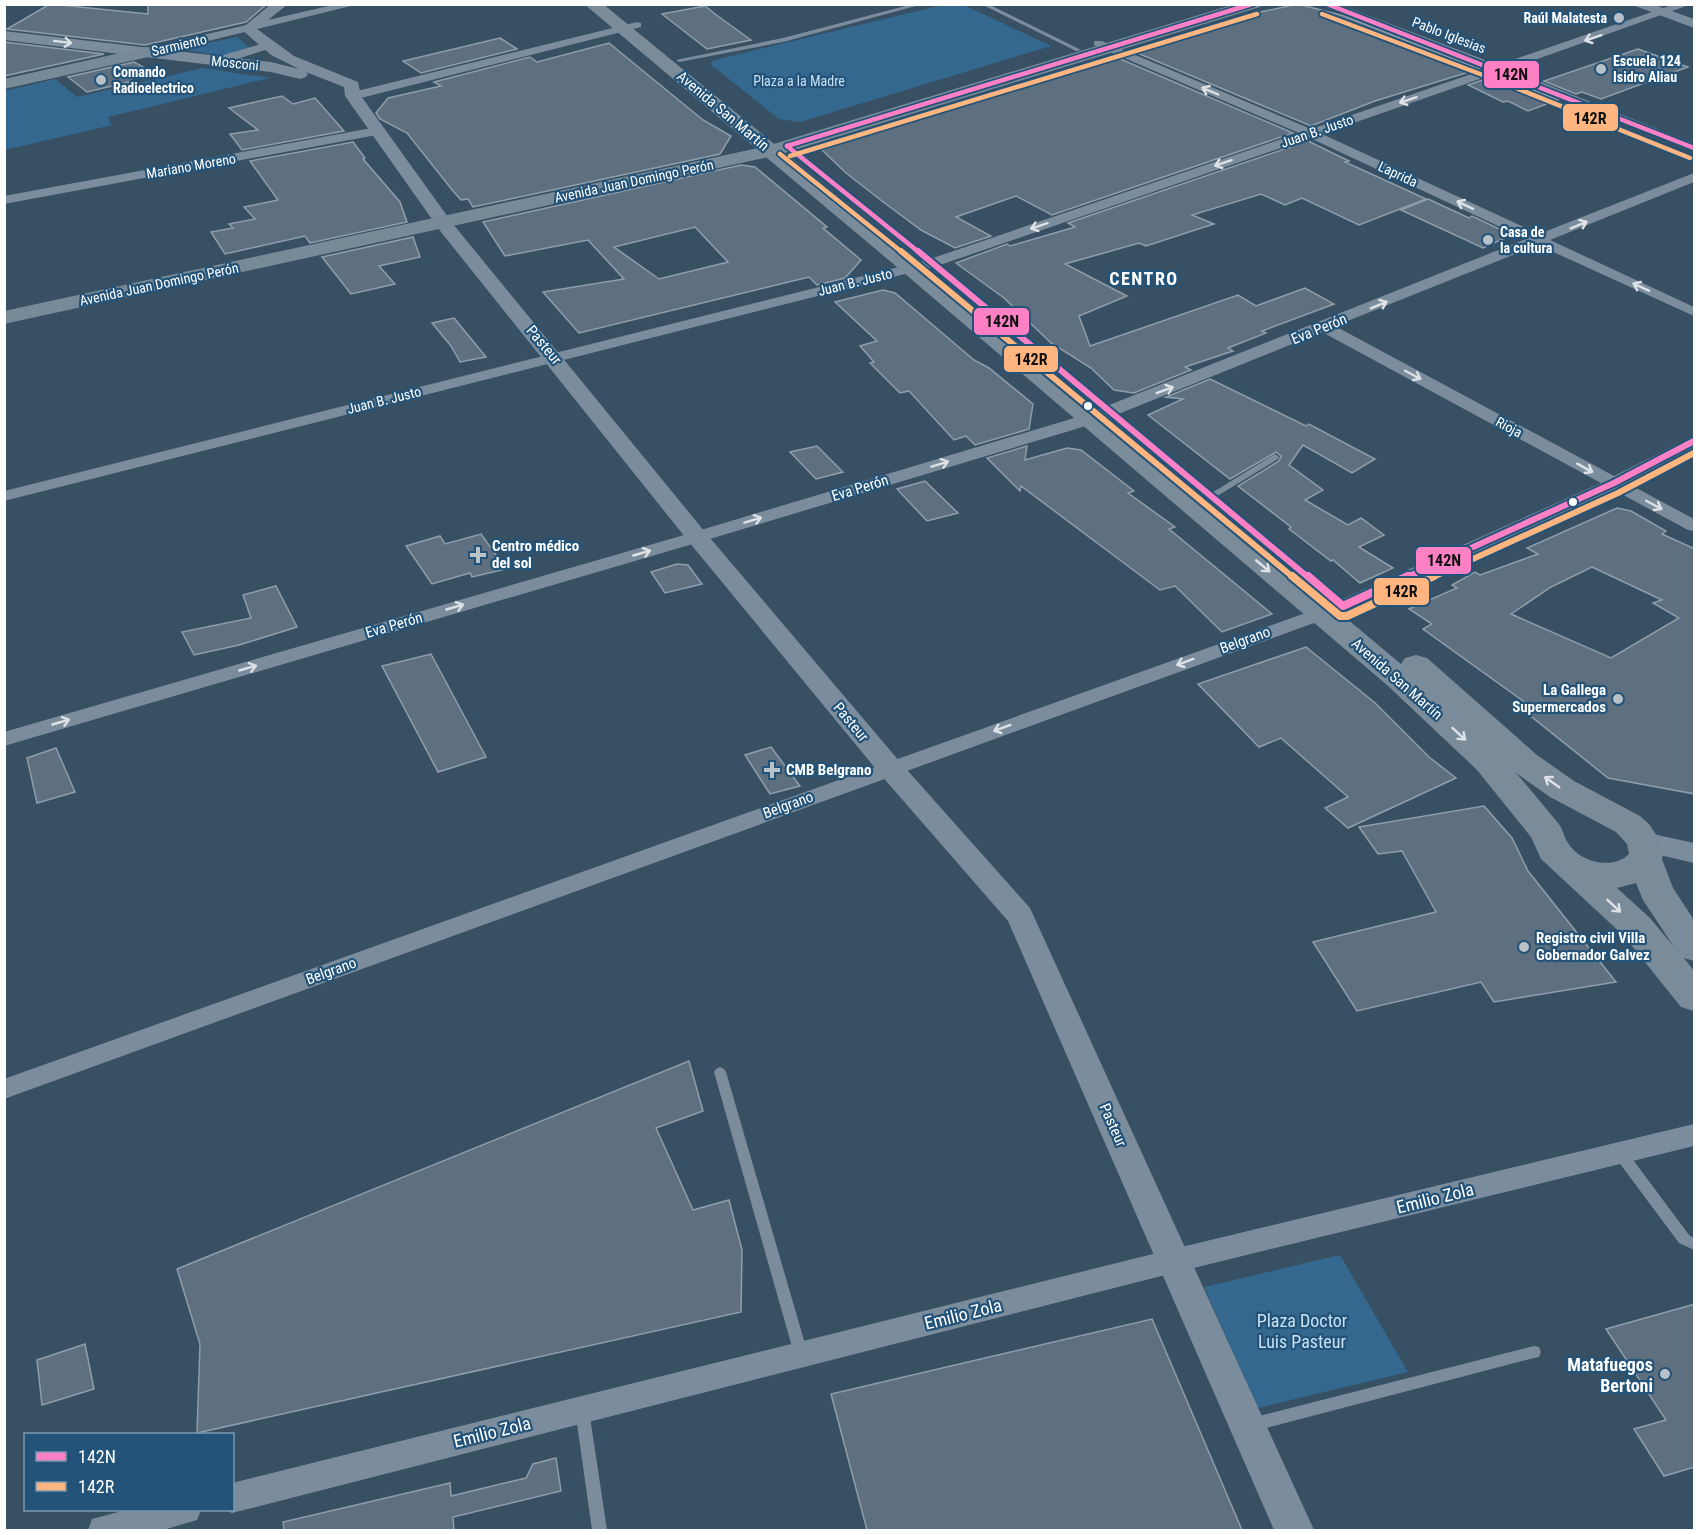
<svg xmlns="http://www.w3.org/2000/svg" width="1699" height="1535" viewBox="0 0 1699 1535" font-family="'Roboto Condensed',sans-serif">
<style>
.green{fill:#34688e}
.building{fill:#5e7080;stroke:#8e9eab;stroke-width:1.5;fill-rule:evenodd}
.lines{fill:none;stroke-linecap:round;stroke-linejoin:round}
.service{fill:#7b8d9c;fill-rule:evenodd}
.minor{fill:#7b8d9c;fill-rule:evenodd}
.tertiary{fill:#7b8d9c;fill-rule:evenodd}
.secondary{fill:#778a97;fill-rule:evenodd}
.primary{fill:#7a8c9a;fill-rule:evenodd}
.bus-1-far2-casing{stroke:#235378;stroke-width:8}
.bus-1-far1-casing{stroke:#235378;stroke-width:10}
.bus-1-casing{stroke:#235378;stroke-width:12}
.bus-2-far2-casing{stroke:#235378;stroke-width:8}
.bus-2-far1-casing{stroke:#235378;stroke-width:10}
.bus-2-casing{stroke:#235378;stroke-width:12}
.bus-1-far2{stroke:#ff80c5;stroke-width:4.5}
.bus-1-far1{stroke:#ff80c5;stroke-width:6}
.bus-1{stroke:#ff80c5;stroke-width:8}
.bus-2-far2{stroke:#ffb580;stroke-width:4.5}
.bus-2-far1{stroke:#ffb580;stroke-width:6}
.bus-2{stroke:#ffb580;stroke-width:8}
.oneway{stroke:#dee2e6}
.poi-dot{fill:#b9c2c9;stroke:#235378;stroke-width:2}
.bus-dot{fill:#fff;stroke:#235378;stroke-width:2}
.labels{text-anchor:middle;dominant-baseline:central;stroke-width:4.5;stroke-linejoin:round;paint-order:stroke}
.far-poi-label{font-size:14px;font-weight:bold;fill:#fff;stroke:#235378;text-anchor:start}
.far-street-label{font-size:14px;fill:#fff;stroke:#235378}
.far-park-label{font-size:14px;fill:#c7e1f3;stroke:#235378}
.street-label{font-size:15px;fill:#fff;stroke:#235378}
.poi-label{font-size:15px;font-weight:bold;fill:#fff;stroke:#235378;text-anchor:start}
.far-district-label{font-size:18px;font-weight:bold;letter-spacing:1.5px;fill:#fff;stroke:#235378}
.near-street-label{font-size:18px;fill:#fff;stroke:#235378}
.near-park-label{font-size:18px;fill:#c7e1f3;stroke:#235378}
.near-poi-label{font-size:18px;font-weight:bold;fill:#fff;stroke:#235378;text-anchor:end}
.line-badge{stroke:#235378;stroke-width:2}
.pale-badge-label{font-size:16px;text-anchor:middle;font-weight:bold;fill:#111}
</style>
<rect width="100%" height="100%" fill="#375064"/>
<g class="green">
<path d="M942,5L966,6L1051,46L800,122L779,119L710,64L714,60Z"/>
<path d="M237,37L250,48L224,56L178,49Z"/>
<path d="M203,68L270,78L108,117L112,125L5,150V91L55,79L77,97Z"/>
<path d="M1340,1255L1408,1372L1258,1408L1204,1287Z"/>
</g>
<g class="building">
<path d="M50,4L148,14V4H267L246,22L145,45L7,29Z"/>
<path d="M1298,4L1344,16L1479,69L1375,101L1311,126L1130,50L1260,12Z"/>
<path d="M705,6L715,14L751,40L707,49L662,14Z"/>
<path d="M500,38L517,49L421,73L403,61Z"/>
<path d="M4,42L104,54L4,76Z"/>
<path d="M609,43L703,120L731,136L720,154L473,207L468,199L461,200L453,191L407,133L380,119L376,113L388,98L441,86L434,82L530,57L537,62Z"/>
<path d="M1638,49L1688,67L1601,99L1582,92L1576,94L1544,81Z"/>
<path d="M1118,58L1293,133L1052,215L1016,196L956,217L991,236L955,248L921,230L882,201L846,173L821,149L828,146L824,143L1028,81Z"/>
<path d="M134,62L150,71L129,77L133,81L87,92L68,77Z"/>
<path d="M1495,76L1516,83L1558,100L1528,111L1508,101L1503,102L1468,85Z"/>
<path d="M282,96L293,104L315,98L344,131L242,150L230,134L258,130L229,108Z"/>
<path d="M1308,141L1349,161L1345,162L1426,199L1359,225L1302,198L1285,205L1261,194L1192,215L1214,224L1146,246L1139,243L1065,264L1127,296L1079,316L1090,346L1238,295L1256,306L1305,288L1334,304L1262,331L1266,333L1228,348L1233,351L1185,367L1191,370L1134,393L1114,390L1091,368L1051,343L1004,298L956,263L1007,244L1010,246L1075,227L1068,223Z"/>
<path d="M353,142L365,158L363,159L400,202L407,222L310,243L305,236L225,254L211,232L233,228L229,224L255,219L244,207L278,200L250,161Z"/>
<path d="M741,165L755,167L827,227L823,228L861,260L845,278L817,285L809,277L579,333L543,292L624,279L588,240L505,256L483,222ZM695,227L728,262L659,279L614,247Z"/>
<path d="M1428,199L1469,218L1472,216L1512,235L1483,248L1401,210Z"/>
<path d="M413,237L420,257L379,266L395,284L351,294L322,257Z"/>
<path d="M883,290L895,293L974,360L989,368L1033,404L1029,429L975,445L966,436L954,440L909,391L900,393L870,363L874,362L860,346L877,341L835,302Z"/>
<path d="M454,318L486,357L460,362L451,346L432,323Z"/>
<path d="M1210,379L1306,426L1309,424L1375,459L1352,473L1303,445L1289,465L1323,490L1305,500L1348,525L1361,518L1384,535L1359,547L1393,568L1360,583L1333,560L1331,561L1289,529L1291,527L1238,486L1279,461L1281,456L1276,452L1230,479L1148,415L1183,399L1166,397Z"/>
<path d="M817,446L843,472L816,479L790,452Z"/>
<path d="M1027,446L1025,460L1067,448L1081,450L1134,491L1128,493L1175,527L1169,529L1272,614L1222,632L1175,586L1160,590L1021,486L1020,491L987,458Z"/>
<path d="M925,481L958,513L927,521L897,489Z"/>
<path d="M1617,508L1631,511L1666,531L1662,534L1695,549V794L1608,778L1523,710L1530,706L1423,629L1432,624L1409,609L1457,588L1452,585L1475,572L1480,575L1538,554L1527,548ZM1592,567L1662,600L1653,603L1679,618L1611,658L1511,614L1551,587Z"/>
<path d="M481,534L506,569L472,577L470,573L432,584L406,546L440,536L445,544Z"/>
<path d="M677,564L688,565L702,584L665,593L651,572Z"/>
<path d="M276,586L297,627L239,645L194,655L182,632L251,618L243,595Z"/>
<path d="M1306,647L1374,702L1429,757L1456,778L1348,828L1325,808L1348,797L1281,738L1259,747L1198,684Z"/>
<path d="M431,654L486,757L438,772L382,666Z"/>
<path d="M771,747L800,786L770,794L745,755Z"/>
<path d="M56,748L75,792L37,803L27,758Z"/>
<path d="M1484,806L1512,838L1528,871L1616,982L1494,1002L1481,982L1357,1011L1313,942L1436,912L1402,851L1378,854L1359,827Z"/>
<path d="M689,1061L703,1111L656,1128L693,1210L729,1200L742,1250L741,1312L197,1433L200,1344L177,1269Z"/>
<path d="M1695,1304V1467L1664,1476L1634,1429L1666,1420L1606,1329Z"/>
<path d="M1152,1319L1242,1530H867L831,1394Z"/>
<path d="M85,1344L94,1389L42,1405L37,1360Z"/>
<path d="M556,1458L561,1491L453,1517L454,1530H284L283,1522L450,1483L451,1496L526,1478L533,1464Z"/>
</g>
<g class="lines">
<g class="service">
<path d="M913,4H923L783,42L679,62L676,60L783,38Z"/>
<path d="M981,4H988L1081,50L1076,51Z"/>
<path d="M1275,454L1279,457L1278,459L1214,498L1211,499L1207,496Z"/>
<path d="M720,1067L724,1069L726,1072L808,1354L806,1359L801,1360L796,1359L794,1354L714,1072L716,1069Z"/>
<path d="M1620,1148L1625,1149L1689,1235L1694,1238V1250L1679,1243L1615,1157L1614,1153L1615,1149Z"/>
<path d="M1534,1346L1539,1347L1541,1352L1539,1357L1534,1358L1251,1432L1246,1430L1244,1425L1246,1420L1251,1418Z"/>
<path d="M582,1403L587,1405L589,1410L607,1530H592L575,1410L577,1405Z"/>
</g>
<g class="minor">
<path d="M337,4H359L147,56L141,52L147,48Z"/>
<path d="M1321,4H1338L1498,65L1675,4H1692L1509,69L1694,144V152L1497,73L1322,134L1539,234L1694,173V182L1550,240L1694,307V316L1538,245L1335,326L1614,476L1694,436V447L1627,483L1694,519V531L1688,530L1614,490L1350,610L4,1099V1079L1336,602L1601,483L1322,332L1096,423L703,541L4,746V732L691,533L1084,415L1526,239L1310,138L937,266L4,501V491L927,260L1299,133L1094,45V41H1102L1311,129L1486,69Z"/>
<path d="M637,22L641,23V27L353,100L347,96L349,93Z"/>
<path d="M268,42L274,46L272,48L217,65L211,61L213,58Z"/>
<path d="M377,127L382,128L383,131L382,134L4,204V196Z"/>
<path d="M1694,1124V1146L1173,1273L232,1513L224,1510H232V1483L1173,1249Z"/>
<path d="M126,1510H201L197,1520L163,1530H88L92,1519Z"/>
</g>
<g class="tertiary">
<path d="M271,4H288L257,29L294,56L358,82L361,96L453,224L705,532L900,762L1030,908L1314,1530H1274L1008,921L880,774L689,542L441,232L345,96L344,87L306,72L308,74L306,77L300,79L271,72L4,40V31L271,62L299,69L271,55L241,29Z"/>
<path d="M1630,4H1652L1694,19V28Z"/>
<path d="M1644,832L1694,843V863L1634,849L1630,842L1634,835Z"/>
</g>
<g class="secondary">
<path d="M1235,4H1262L1260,7L778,155L4,324V311L767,146Z"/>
<path d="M147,47L153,48L155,52L153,56L4,89V79Z"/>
</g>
<path class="primary" d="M584,4H603L920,263L1401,664L1405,658L1416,655L1427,658L1537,755L1574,781L1640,816L1649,824L1661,842L1664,851L1662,859L1673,888L1694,920V961L1684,958L1694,971V1011L1681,1007L1624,936L1541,859L1531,837L1477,770L1387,685L904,273ZM1516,773L1550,797L1616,832L1627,844L1629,854C1613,870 1580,863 1568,843C1564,837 1563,829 1558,823C1544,806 1530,789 1516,773ZM1636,883L1643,900L1674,947L1650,918L1617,888Z"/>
<defs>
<g id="bus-1-far2">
<path d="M1327,4L1694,148"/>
<path d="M787,146L920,253"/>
<path d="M787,146L1252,4"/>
</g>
<g id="bus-1-far1">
<path d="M918,251L1309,578"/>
<path d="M1405,578L1614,483L1694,441"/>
</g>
<path id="bus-1" d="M1308,576L1343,606L1408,576"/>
<g id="bus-2-far2">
<path d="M1322,14L1496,80L1690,158"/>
<path d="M780,154L903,253"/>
<path d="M790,156L1257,14"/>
</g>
<g id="bus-2-far1">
<path d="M901,251L1294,578"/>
<path d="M1431,578L1618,493L1694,453"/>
</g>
<path id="bus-2" d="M1292,576L1340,616H1347L1434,576"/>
</defs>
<use href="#bus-1-far2" class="bus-1-far2-casing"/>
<use href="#bus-1-far1" class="bus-1-far1-casing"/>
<use href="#bus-1" class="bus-1-casing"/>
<use href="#bus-2-far2" class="bus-2-far2-casing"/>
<use href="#bus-2-far1" class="bus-2-far1-casing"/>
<use href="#bus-2" class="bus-2-casing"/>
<use href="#bus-1-far2" class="bus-1-far2"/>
<use href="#bus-1-far1" class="bus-1-far1"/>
<use href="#bus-1" class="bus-1"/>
<use href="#bus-2-far2" class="bus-2-far2"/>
<use href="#bus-2-far1" class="bus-2-far1"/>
<use href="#bus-2" class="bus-2"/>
</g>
<defs><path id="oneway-shaft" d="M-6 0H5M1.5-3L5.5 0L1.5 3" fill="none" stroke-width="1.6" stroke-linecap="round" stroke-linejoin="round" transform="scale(1.5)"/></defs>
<g class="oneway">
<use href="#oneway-shaft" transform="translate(1593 38) rotate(161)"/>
<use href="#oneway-shaft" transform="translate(63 42) rotate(7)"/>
<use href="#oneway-shaft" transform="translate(1210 91) rotate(-157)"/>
<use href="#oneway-shaft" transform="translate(1408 100) rotate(162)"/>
<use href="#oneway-shaft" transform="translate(1223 163) rotate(161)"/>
<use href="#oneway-shaft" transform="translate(1465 205) rotate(-155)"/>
<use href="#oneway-shaft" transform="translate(1579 225) rotate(-22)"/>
<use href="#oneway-shaft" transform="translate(1039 226) rotate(161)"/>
<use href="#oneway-shaft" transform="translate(1641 287) rotate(-155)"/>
<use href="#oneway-shaft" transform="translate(1379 305) rotate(-22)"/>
<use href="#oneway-shaft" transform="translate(1413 375) rotate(28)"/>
<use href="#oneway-shaft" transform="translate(1165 390) rotate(-21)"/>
<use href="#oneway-shaft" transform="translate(940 464) rotate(-17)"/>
<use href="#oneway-shaft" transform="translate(1585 468) rotate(29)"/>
<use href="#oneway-shaft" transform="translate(1654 505) rotate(28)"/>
<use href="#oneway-shaft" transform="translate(753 520) rotate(-17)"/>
<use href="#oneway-shaft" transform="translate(642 553) rotate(-16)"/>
<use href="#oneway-shaft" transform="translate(1263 566) rotate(40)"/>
<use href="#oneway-shaft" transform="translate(455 607) rotate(-16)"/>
<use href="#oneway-shaft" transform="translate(1185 662) rotate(160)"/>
<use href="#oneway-shaft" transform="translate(248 668) rotate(-16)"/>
<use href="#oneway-shaft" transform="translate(61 722) rotate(-16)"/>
<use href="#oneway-shaft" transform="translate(1002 728) rotate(160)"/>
<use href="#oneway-shaft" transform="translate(1459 734) rotate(43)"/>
<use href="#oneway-shaft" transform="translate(1552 782) rotate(-145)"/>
<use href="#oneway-shaft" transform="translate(1614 906) rotate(43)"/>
</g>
<g class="poi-dot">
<circle cx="1619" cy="18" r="6"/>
<circle cx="1601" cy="69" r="6"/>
<circle cx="101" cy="80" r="6"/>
<circle cx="1488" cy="240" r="6"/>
<path d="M475 546h6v6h6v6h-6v6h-6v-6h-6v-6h6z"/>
<circle cx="1618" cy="699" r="6"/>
<path d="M769 761h6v6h6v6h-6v6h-6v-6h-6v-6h6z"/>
<circle cx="1524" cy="947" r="6"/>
<circle cx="1665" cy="1374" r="6"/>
</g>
<g class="bus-dot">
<circle cx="1088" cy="406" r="5"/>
<circle cx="1573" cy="502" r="5"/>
</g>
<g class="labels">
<g class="far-poi-label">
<text x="1607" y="18" text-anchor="end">Raúl Malatesta</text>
<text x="1613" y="61">Escuela 124<tspan x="1613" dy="16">Isidro Aliau</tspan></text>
<text x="113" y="72">Comando<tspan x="113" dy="16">Radioelectrico</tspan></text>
<text x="1500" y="232">Casa de<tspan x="1500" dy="16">la cultura</tspan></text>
</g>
<g class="far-street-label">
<text transform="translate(1449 35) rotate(21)">Pablo Iglesias</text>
<text transform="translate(179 45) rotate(-13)">Sarmiento</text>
<text transform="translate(235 63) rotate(6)">Mosconi</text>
<text transform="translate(1317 131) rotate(-19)">Juan B. Justo</text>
<text transform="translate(191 166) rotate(-10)">Mariano Moreno</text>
<text transform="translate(1398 174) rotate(25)">Laprida</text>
<text transform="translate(634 181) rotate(-12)">Avenida Juan Domingo Perón</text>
<text transform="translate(855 282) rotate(-14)">Juan B. Justo</text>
<text transform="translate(159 284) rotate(-12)">Avenida Juan Domingo Perón</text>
<text transform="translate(384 400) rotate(-14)">Juan B. Justo</text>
<text transform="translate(1509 427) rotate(28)">Rioja</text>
</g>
<g class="far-park-label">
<text x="799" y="81">Plaza a la Madre</text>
</g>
<g class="street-label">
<text transform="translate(723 111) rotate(40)">Avenida San Martín</text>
<text transform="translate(1319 329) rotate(-22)">Eva Perón</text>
<text transform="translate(544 345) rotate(50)">Pasteur</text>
<text transform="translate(860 488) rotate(-17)">Eva Perón</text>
<text transform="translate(394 625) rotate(-16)">Eva Perón</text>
<text transform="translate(1245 640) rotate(-20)">Belgrano</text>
<text transform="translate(1397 679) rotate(41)">Avenida San Martín</text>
<text transform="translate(851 722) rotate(50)">Pasteur</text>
<text transform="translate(788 805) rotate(-20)">Belgrano</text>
<text transform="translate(331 971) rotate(-20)">Belgrano</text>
<text transform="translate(1113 1125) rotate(66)">Pasteur</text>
</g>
<g class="poi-label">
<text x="492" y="546">Centro médico<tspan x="492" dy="17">del sol</tspan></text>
<text x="1606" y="690" text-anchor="end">La Gallega<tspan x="1606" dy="17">Supermercados</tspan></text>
<text x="786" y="770">CMB Belgrano</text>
<text x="1536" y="938">Registro civil Villa<tspan x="1536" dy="17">Gobernador Galvez</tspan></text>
</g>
<g class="far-district-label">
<text x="1144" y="278">CENTRO</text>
</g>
<g class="near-street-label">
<text transform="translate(1435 1198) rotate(-14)">Emilio Zola</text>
<text transform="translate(963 1314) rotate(-14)">Emilio Zola</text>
<text transform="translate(492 1432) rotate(-14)">Emilio Zola</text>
</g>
<g class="near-park-label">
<text x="1302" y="1320">Plaza Doctor<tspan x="1302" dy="21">Luis Pasteur</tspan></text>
</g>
<g class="near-poi-label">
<text x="1653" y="1364">Matafuegos<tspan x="1653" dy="21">Bertoni</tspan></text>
</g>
</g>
<g class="line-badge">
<rect x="1483" y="60" width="57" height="29" rx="6" fill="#ff80c5"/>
<rect x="1562" y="103" width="57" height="29" rx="6" fill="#ffb580"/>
<rect x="973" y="307" width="57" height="29" rx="6" fill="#ff80c5"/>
<rect x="1003" y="345" width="56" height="28" rx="6" fill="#ffb580"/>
<rect x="1415" y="546" width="57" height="29" rx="6" fill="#ff80c5"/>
<rect x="1373" y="577" width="57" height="29" rx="6" fill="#ffb580"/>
</g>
<g class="pale-badge-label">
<text x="1511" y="80">142N</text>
<text x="1590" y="124">142R</text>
<text x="1002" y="327">142N</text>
<text x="1031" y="365">142R</text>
<text x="1444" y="566">142N</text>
<text x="1401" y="597">142R</text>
</g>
<rect width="1699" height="1535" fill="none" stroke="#ffffff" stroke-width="12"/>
<rect x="24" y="1433" width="210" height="78" fill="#235378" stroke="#7b98ae" stroke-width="1.5"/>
<rect x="36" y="1452" width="30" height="9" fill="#ff80c5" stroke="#7b98ae" stroke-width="1.5"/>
<text x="78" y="1463" font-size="18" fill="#ffffff">142N</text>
<rect x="36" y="1482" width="30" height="9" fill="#ffb580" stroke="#7b98ae" stroke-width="1.5"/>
<text x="78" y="1493" font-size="18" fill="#ffffff">142R</text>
</svg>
